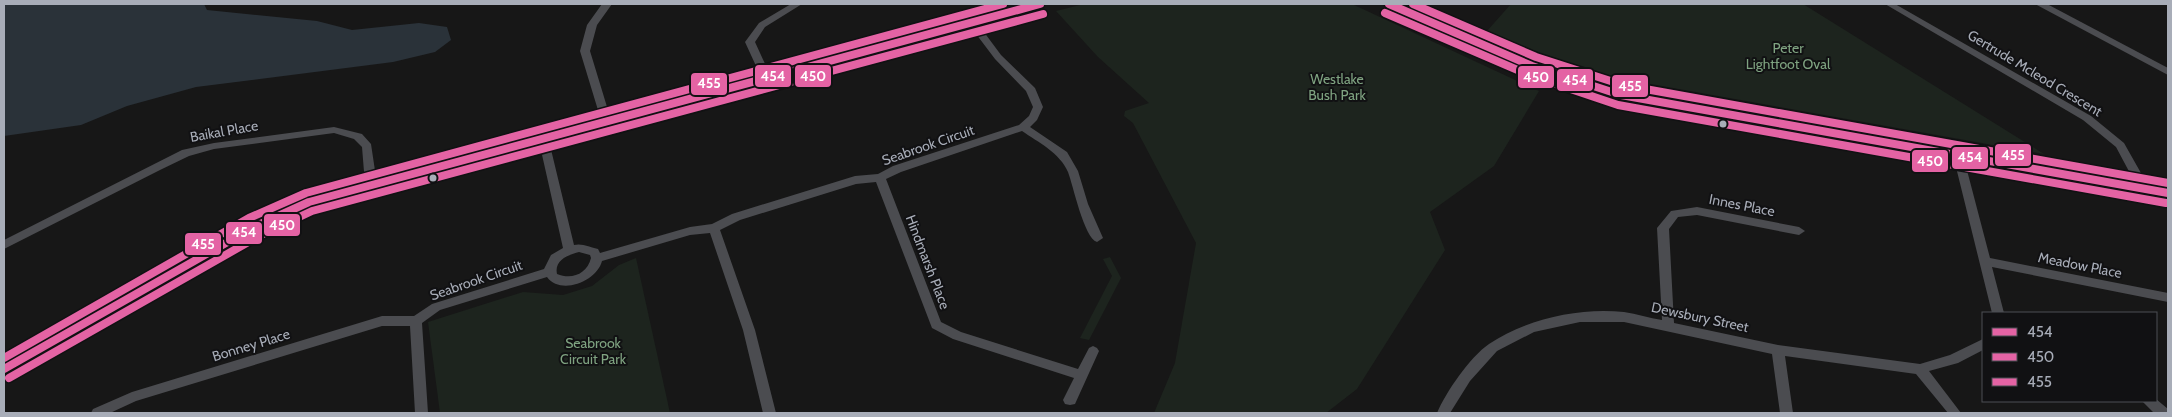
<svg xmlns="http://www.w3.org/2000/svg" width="2172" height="417" viewBox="0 0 2172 417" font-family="Cabin,sans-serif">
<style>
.green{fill:#1d241e}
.water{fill:#2a3239}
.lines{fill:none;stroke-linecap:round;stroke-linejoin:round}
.minor{fill:#4b4c50;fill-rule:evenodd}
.tertiary{fill:#4b4c50;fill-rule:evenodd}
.bus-1-casing{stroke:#111113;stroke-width:11}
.bus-2-casing{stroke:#111113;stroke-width:11}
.bus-3-casing{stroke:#111113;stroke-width:11}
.bus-1{stroke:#e463a4;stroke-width:8}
.bus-2{stroke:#e463a4;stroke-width:8}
.bus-3{stroke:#e463a4;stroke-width:8}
.bus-dot{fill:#a8adb8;stroke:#111113;stroke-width:2}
.labels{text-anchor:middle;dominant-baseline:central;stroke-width:4;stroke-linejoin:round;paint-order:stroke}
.park-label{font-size:14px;fill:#7fa381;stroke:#111113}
.street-label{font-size:14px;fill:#a8adb8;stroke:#111113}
.line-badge{stroke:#111113;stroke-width:2}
.badge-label{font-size:14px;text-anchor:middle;font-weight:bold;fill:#fff}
</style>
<rect width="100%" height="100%" fill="#171717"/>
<g class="green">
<path d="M1084,4H1352L1539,91L1494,166L1430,212L1445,250L1357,389L1326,413H1154L1175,363L1196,243L1133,123L1124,116L1125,111L1149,103L1098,57L1056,11Z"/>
<path d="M1511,4H1803L2044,154L1572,70L1574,67L1487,31Z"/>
<path d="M1110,257L1121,278L1089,340L1080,338L1112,276L1103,259Z"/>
<path d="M636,258L670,413H440L428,322L523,292L563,295L592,286L619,265Z"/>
</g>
<path class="water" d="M4,4H204L207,10L317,21L352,30L419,23L447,27L451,40L435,52L393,62L196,87L127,106L81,125L4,136Z"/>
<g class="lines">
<g class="minor">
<path d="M602,4H612L597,25L590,51L611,120L606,123L601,120L580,51L587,25Z"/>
<path d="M791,4H802L765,27L755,42L771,77L770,79H762L745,42L759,23Z"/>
<path d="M1419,4H1429L1415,16H1409V12Z"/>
<path d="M1885,4H1895L2091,116L2124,143L2150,189L2148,192H2140L2116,147L2083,120Z"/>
<path d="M2035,4H2047L2168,68V75Z"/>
<path d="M972,19L975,20L1001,55L1035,88L1043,107L1037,120L1030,127L1067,152L1078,171L1088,204L1103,238L1097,242C1084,238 1073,185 1068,172C1060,153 1038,142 1022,131L901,172L886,179L941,322L961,332L1078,369L1089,348L1093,346L1097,348L1099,351L1075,404L1070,405L1065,404L1063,400L1074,378L953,339L932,328L876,182L856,184L740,220L720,230L755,330L776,413H763L743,330L710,233L690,235L602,261C597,281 561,296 547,277L440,310L422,323L428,413H415L410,326H382L136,401L110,413H91L93,409L132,392L382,316H414L432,304L544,269L551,255L563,248L538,137L539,135H547L548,137L574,245C582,243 590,247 598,249L600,253L690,227L712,224L732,214L855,176L878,174L893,166L1019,125L1029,116L1033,107L1026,91L995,59L967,22ZM579,252L590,255L591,258C587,274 572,280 557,274C554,260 568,255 579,252Z"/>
<path d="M334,127L362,134L371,144L377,184L375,187H367L365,184L362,147L354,139L334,133L214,149L189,156L160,170L4,249V240L182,150L214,143Z"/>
<path d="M1958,151L1963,155L1990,258L2168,293V302L1992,267L2004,313H1992L1953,155Z"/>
<path d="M1697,207L1799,227L1805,231L1799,235L1697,215L1678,217L1669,229L1674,323L1778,345L1920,364L1950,355L1983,339V350L1958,363L1929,371L1961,413H1948L1916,374L1785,356L1793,413H1780L1772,354L1624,322H1580L1534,332L1497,351L1470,381L1450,413H1437C1446,392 1470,357 1489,344C1526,319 1580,307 1624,312C1637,314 1649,318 1662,320L1657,228L1671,211Z"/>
<path d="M2156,399L2168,409V413H2154L2142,401H2156Z"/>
</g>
<g class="tertiary">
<path d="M1028,4H1046L1044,6L313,206L259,230L4,375V362L249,224L304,199Z"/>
<path d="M1383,4H1398L1537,64L1622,91L2168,188V198L1621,99L1528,69Z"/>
</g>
<defs>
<g id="bus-1">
<path d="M1389,4L1532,66L1621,95L2168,193"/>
<path d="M4,369L254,227L309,202L1040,4"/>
</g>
<g id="bus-2">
<path d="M1385,13L1529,75L1618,105L2166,203"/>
<path d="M9,378L259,236L312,211L1043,14"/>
</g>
<g id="bus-3">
<path d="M1413,4L1536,57L1623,85L2168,183"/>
<path d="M4,358L249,218L306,193L1003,4"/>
</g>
</defs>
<use href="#bus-1" class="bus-1-casing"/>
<use href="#bus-2" class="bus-2-casing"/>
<use href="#bus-3" class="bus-3-casing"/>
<use href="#bus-1" class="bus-1"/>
<use href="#bus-2" class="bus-2"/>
<use href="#bus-3" class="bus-3"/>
</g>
<g class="bus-dot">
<circle cx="1723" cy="124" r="4.5"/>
<circle cx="433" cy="178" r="4.5"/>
</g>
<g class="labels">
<g class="park-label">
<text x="1788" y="48">Peter<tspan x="1788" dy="16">Lightfoot Oval</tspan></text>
<text x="1337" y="79">Westlake<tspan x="1337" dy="16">Bush Park</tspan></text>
<text x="593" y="343">Seabrook<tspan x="593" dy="16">Circuit Park</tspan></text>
</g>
<g class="street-label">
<text transform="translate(2035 73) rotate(31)">Gertrude Mcleod Crescent</text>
<text transform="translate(224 131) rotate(-10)">Baikal Place</text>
<text transform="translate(928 145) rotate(-19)">Seabrook Circuit</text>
<text transform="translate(1742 205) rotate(11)">Innes Place</text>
<text transform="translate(928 262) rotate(69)">Hindmarsh Place</text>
<text transform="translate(2080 265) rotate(11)">Meadow Place</text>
<text transform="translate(476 280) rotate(-19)">Seabrook Circuit</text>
<text transform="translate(1700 317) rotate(12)">Dewsbury Street</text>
<text transform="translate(251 345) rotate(-17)">Bonney Place</text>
</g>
</g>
<g class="line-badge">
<rect x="794" y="64" width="38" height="24" rx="5" fill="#e463a4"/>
<rect x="754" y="64" width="38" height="24" rx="5" fill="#e463a4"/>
<rect x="1517" y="65" width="38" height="24" rx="5" fill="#e463a4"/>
<rect x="1556" y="68" width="38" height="24" rx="5" fill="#e463a4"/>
<rect x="690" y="72" width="38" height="24" rx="5" fill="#e463a4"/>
<rect x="1611" y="74" width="38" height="24" rx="5" fill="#e463a4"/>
<rect x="1994" y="143" width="38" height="24" rx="5" fill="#e463a4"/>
<rect x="1951" y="146" width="38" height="24" rx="5" fill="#e463a4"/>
<rect x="1911" y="149" width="38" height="24" rx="5" fill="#e463a4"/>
<rect x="263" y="213" width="38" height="24" rx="5" fill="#e463a4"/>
<rect x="225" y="221" width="38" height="24" rx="5" fill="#e463a4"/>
<rect x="184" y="232" width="38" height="24" rx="5" fill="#e463a4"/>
</g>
<g class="badge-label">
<text x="813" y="81">450</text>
<text x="773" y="81">454</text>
<text x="1536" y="82">450</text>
<text x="1575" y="85">454</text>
<text x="709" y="88">455</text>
<text x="1630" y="91">455</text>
<text x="2013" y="160">455</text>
<text x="1970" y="162">454</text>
<text x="1930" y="166">450</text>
<text x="282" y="230">450</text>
<text x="244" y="237">454</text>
<text x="203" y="249">455</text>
</g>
<rect width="2172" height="417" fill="none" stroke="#a8adb8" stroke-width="10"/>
<rect x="1982" y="312" width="175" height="90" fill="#111113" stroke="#4d4f55"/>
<rect x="1992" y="328" width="25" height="8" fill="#e463a4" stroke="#4d4f55"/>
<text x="2027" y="337" font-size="15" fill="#a8adb8">454</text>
<rect x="1992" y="353" width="25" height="8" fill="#e463a4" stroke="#4d4f55"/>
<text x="2027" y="362" font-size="15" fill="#a8adb8">450</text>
<rect x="1992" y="378" width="25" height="8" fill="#e463a4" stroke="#4d4f55"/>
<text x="2027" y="387" font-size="15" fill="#a8adb8">455</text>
</svg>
